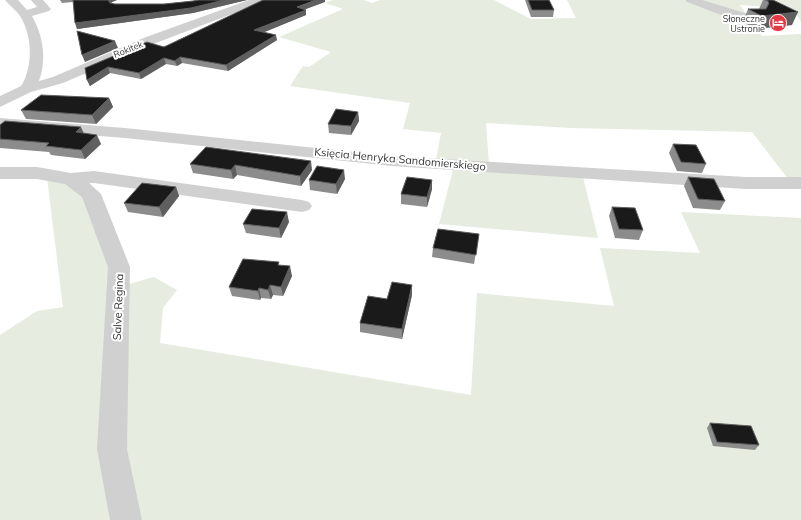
<svg xmlns="http://www.w3.org/2000/svg" width="801" height="520" viewBox="0 0 801 520" font-family="Mulish,sans-serif">
<style>
.green{fill:#e6ecdf}
.lines{fill:none;stroke-linecap:round;stroke-linejoin:round}
.minor{fill:#d0d0d0;fill-rule:evenodd}
.wall{fill:#8c8c8c}
.shaded-wall{fill:#5f5f5f}
.building{fill:#1a1a1a;stroke:#5f5f5f}
.labels{text-anchor:middle;dominant-baseline:central;stroke-width:4;stroke-linejoin:round;paint-order:stroke}
.far-poi-label{font-size:9px;fill:#333;stroke:#fff;text-anchor:end}
.far-street-label{font-size:9px;fill:#333;stroke:#fff}
.street-label{font-size:11px;fill:#333;stroke:#fff}
</style>
<rect width="100%" height="100%" fill="#fff"/>
<g class="green">
<path d="M333,0H363L372,3L380,0H494L531,19L576,18L567,0H683L732,17L755,26L762,36L801,34V179H788L752,132L571,128L486,123L489,164L436,160L441,133L403,129L410,103L290,86L303,66L309,67L331,52L279,37L343,9L325,3Z"/>
<path d="M700,0H801V22L794,9L740,5L747,15Z"/>
<path d="M453,170L583,177L598,238L439,224Z"/>
<path d="M47,178L65,182L84,196L111,267L115,520H0V335L37,311L63,307Z"/>
<path d="M681,212L801,218V520H142L120,443L129,284L154,277L177,290L163,308L160,343L471,395L477,293L614,306L600,248L700,253Z"/>
</g>
<g class="lines">
<g class="minor">
<path d="M5,0H18L27,10L37,7L31,0H43L51,9L49,11L32,16C43,35 47,59 39,81L53,77L146,37L249,0H265L263,2L156,43L63,83L31,92L0,107V96L21,86L23,83C33,63 32,35 20,16C16,10 10,6 5,0Z"/>
<path d="M685,0H702L745,13L760,14L762,17L760,20C739,25 707,9 687,2Z"/>
<path d="M0,118L125,128L392,156L746,177H801V189H746L392,166L125,138L0,128Z"/>
<path d="M0,167H37L71,173L94,171L302,200L309,202L312,206L309,210L302,212L94,183H89L101,194L130,267L127,449L142,520H110L97,449L108,267L82,197L65,184L37,179H0Z"/>
</g>
</g>
<g class="wall">
<path d="M60,0H140H117L112,2L111,3L115,4H164L193,1L199,0H247L193,13L77,29L73,2L62,3Z"/>
<path d="M525,0H549L554,10L553,17H531Z"/>
<path d="M763,0H773L792,25L756,29L743,22L748,9H759Z"/>
<path d="M325,2L305,9L306,10V15L264,32L277,40L228,71L182,63L177,66L166,64L141,79L110,73L90,86L87,80L85,68Z"/>
<path d="M109,98L113,107L96,124L26,119L21,110Z"/>
<path d="M358,112L359,121L351,135L329,133L328,124Z"/>
<path d="M0,125L83,133L101,144L85,159L51,155L49,152L0,148Z"/>
<path d="M673,144L706,164L702,173L677,171L669,153Z"/>
<path d="M206,147L312,170L301,186L237,175L233,179L193,173L190,164Z"/>
<path d="M688,177L725,201L720,210L693,208L684,186Z"/>
<path d="M345,179L337,194L310,190L309,180Z"/>
<path d="M176,187L179,196L163,217L128,212L124,203Z"/>
<path d="M432,189L427,207L401,204V194Z"/>
<path d="M612,207L643,230L639,240L615,238L609,216Z"/>
<path d="M289,222L281,238L246,233L243,224Z"/>
<path d="M479,234L474,264L432,257L433,248Z"/>
<path d="M280,265L292,276L283,296L273,295L271,299L261,298L260,300L232,296L229,287Z"/>
<path d="M412,295L402,339L360,332V323Z"/>
<path d="M710,423L759,445L755,450L713,446L707,428Z"/>
</g>
<g class="shaded-wall">
<path d="M108,0H117L112,2L110,5Z"/>
<path d="M224,0H247L193,13L77,29L75,23Z"/>
<path d="M316,0H325V2L298,12L297,7Z"/>
<path d="M306,10V15L255,36L254,30Z"/>
<path d="M798,12L792,25L756,29L762,16Z"/>
<path d="M276,35L277,40L228,71L226,65Z"/>
<path d="M115,41L118,48L85,62L82,55Z"/>
<path d="M180,57L182,63L177,66L175,61Z"/>
<path d="M164,58L166,64L141,79L139,73Z"/>
<path d="M108,67L110,73L90,86L87,80Z"/>
<path d="M109,98L113,107L96,124L92,115Z"/>
<path d="M358,112L359,121L351,135V126Z"/>
<path d="M81,127L85,136L76,132Z"/>
<path d="M97,135L101,144L85,159L81,150Z"/>
<path d="M311,161L312,170L301,186L300,176Z"/>
<path d="M235,165L237,175L233,179L231,170Z"/>
<path d="M344,170L345,179L337,194L336,184Z"/>
<path d="M432,180V189L427,207V197Z"/>
<path d="M176,187L179,196L163,217L159,207Z"/>
<path d="M287,212L289,222L281,238L279,228Z"/>
<path d="M290,266L292,276L283,296L281,287Z"/>
<path d="M270,285L273,295L271,299L268,290Z"/>
<path d="M412,285V295L402,339V329Z"/>
<path d="M259,288L261,298L260,300L258,291Z"/>
</g>
<g class="building">
<path d="M73,0H108L110,3L115,4H164L193,1L199,0H224L191,8L75,23Z"/>
<path d="M263,0H316L297,7L306,10L254,30L276,35L226,65L180,57L175,61L164,58L139,73L108,67L87,80L85,68L147,42L164,47Z"/>
<path d="M528,0H549L554,10H532Z"/>
<path d="M765,0H773L798,12L762,16L748,9H766L769,3L767,0Z"/>
<path d="M77,31L115,41L82,55Z"/>
<path d="M41,95L109,98L92,115L21,110Z"/>
<path d="M336,109L358,112L351,126L328,124Z"/>
<path d="M5,121L81,127L76,132L97,135L81,150L46,146L49,143L0,139V125Z"/>
<path d="M673,144L696,145L706,164L681,162Z"/>
<path d="M206,147L311,161L300,176L235,165L231,170L190,164Z"/>
<path d="M317,166L344,170L336,184L309,180Z"/>
<path d="M407,177L432,180L427,197L401,194Z"/>
<path d="M688,177L714,179L725,201L698,199Z"/>
<path d="M142,183L176,187L159,207L124,203Z"/>
<path d="M612,207L635,208L643,230L619,229Z"/>
<path d="M252,209L287,212L279,228L243,224Z"/>
<path d="M438,229L479,234L476,255L433,248Z"/>
<path d="M243,259L279,262L278,265L290,266L281,287L270,285L268,290L259,288L258,291L229,287Z"/>
<path d="M392,282L412,285L402,329L360,323L368,296L387,299Z"/>
<path d="M710,423L751,426L759,445L717,442Z"/>
</g>
<defs>
<symbol id="hotel-disc" viewBox="-11 -11 22 22"><circle r="9.5" fill="#e63946" stroke="#fff"/><path d="M-6-4.5h1.5V1H6V5H4.5V3h-9V5H-6ZM-4 0a1.8 1.8 0 1 1 3.6 0ZM.5 0V-2.5h3Q6-2.5 6 0Z" fill="#fff"/></symbol>
</defs>
<g fill-rule="evenodd">
<use href="#hotel-disc" x="768" y="13" width="20" height="20"/>
</g>
<g class="labels">
<g class="far-poi-label">
<text x="765" y="18">Słoneczne<tspan x="765" dy="10">Ustronie</tspan></text>
</g>
<g class="far-street-label">
<text transform="translate(128 49) rotate(-22)">Rokitek</text>
</g>
<g class="street-label">
<text transform="translate(400 159) rotate(5)">Księcia Henryka Sandomierskiego</text>
<text transform="translate(118 307) rotate(-88)">Salve Regina</text>
</g>
</g>
</svg>
